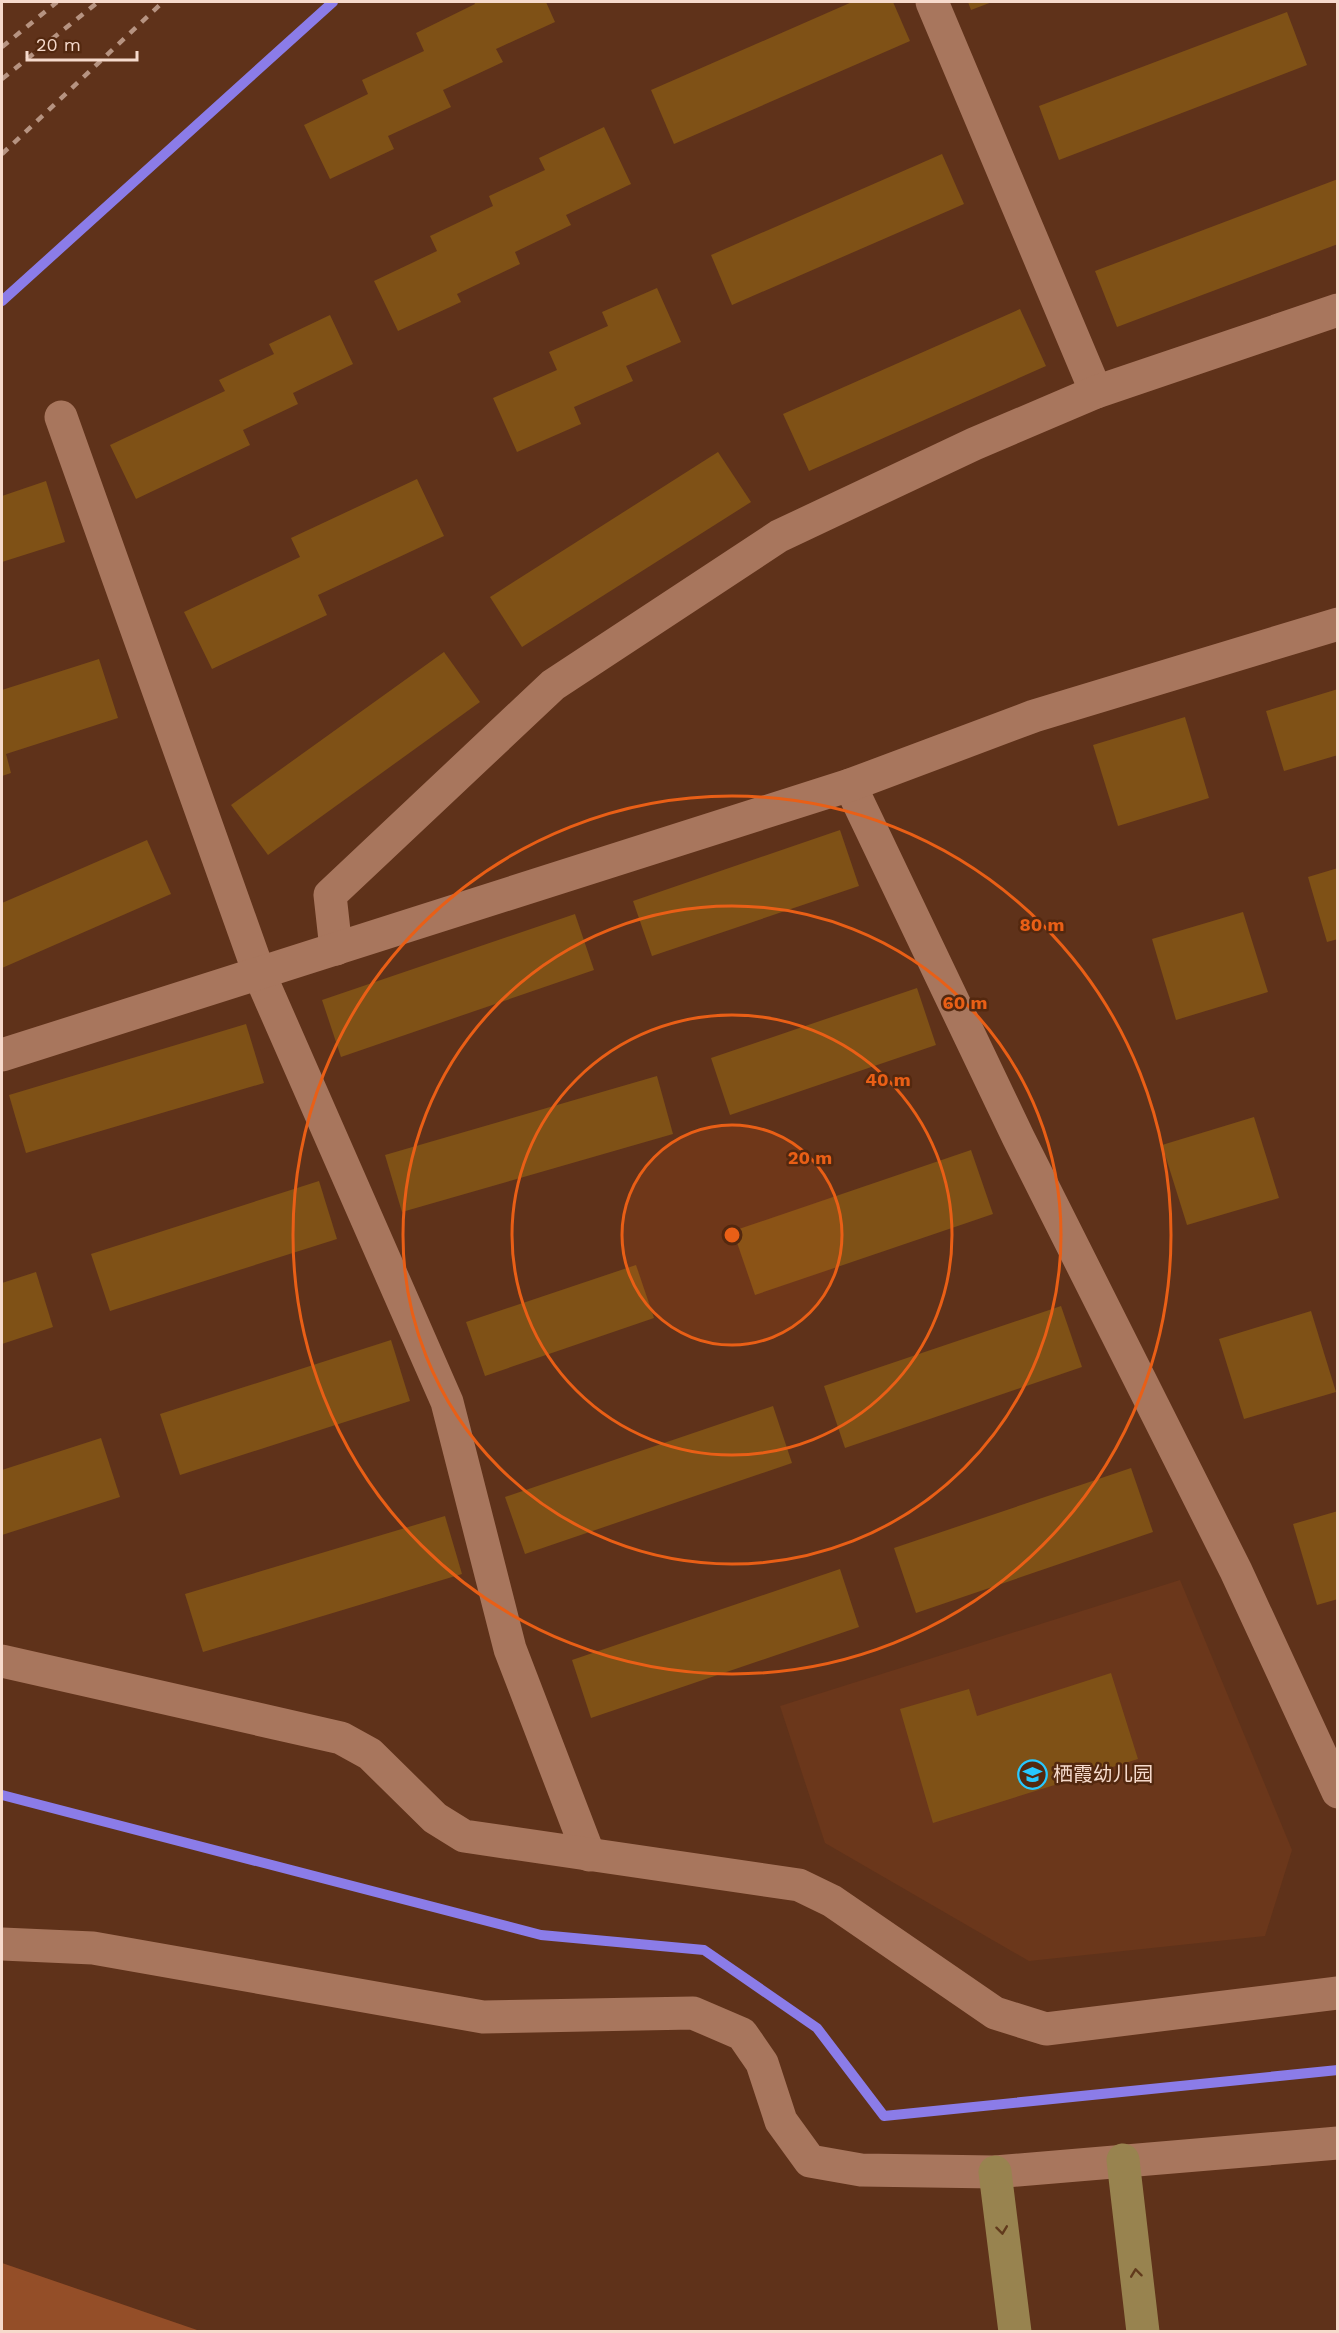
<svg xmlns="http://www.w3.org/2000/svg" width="1339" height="2333" viewBox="0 0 1339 2333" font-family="'Work Sans','Noto Sans SC',sans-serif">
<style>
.built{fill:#6b371b}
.green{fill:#944e28}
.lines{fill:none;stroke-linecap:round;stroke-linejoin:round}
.stream{stroke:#8b7ce8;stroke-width:10}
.building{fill:#7f5116}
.minor{stroke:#a8765d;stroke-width:33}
.major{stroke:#98834f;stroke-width:33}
.rail{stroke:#b69381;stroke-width:4.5;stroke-dasharray:8 8;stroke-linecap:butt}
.oneway{stroke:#613a1c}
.ring{fill:none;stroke:#e95f16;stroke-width:3}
.labels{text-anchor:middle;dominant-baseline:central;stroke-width:5;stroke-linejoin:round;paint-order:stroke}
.poi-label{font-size:20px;fill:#f6dacc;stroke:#53280f;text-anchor:start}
.centre{fill:#e95f16;stroke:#53280f;stroke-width:3}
.ring-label{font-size:18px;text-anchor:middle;font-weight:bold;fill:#e95f16;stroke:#53280f;stroke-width:5;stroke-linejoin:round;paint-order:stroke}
</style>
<rect width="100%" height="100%" fill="#5f321a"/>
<path class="built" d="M1180,1580L1292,1850L1265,1936L1029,1961L825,1843L780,1706Z"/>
<path class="green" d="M2,2263L200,2331H2Z"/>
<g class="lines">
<g class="stream">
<path d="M2,301L333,2"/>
<path d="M2,1795L541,1935L704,1950L817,2028L884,2116L1338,2070"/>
</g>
</g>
<g class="building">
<path d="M474,2H546L555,22L496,49L503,62L443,90L451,107L388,136L394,149L330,179L304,125L368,94L362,80L424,51L416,33L475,4Z"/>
<path d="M852,2H893L910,41L674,144L651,90Z"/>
<path d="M968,2H992L971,10Z"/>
<path d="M1287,12L1307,65L1059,160L1039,106Z"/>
<path d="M604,127L631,184L566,215L571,225L515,252L520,264L457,294L461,302L398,331L374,281L437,251L430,236L493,206L489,196L545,170L539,158Z"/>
<path d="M942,154L964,204L732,305L711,255Z"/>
<path d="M1338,179V244L1117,327L1095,271Z"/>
<path d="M657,288L681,342L626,366L633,381L574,407L581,424L517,452L493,398L557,370L549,352L608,326L602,312Z"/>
<path d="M1020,309L1046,366L809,471L783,414Z"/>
<path d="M330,315L353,364L293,393L298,404L243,430L250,445L136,499L110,445L225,391L219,380L274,354L269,344Z"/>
<path d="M718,452L751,502L522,647L490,597Z"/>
<path d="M417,479L444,536L318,595L327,615L212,669L184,612L300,557L291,538Z"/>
<path d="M46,481L65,542L2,562V496Z"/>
<path d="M444,652L480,702L268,855L231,805Z"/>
<path d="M99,659L118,718L6,754L11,773L2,776V690Z"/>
<path d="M1338,689V755L1284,771L1266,711Z"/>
<path d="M1185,717L1209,798L1118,826L1093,745Z"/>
<path d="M840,830L859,886L652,956L633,901Z"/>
<path d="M147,840L171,894L2,968V903Z"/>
<path d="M1338,868V939L1327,942L1308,877Z"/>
<path d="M1243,912L1268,992L1176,1020L1152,939Z"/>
<path d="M575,914L594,970L341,1057L322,1000Z"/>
<path d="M917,988L936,1045L730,1115L711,1058Z"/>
<path d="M246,1024L264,1083L26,1153L9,1095Z"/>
<path d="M657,1076L673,1134L402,1212L385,1155Z"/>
<path d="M1254,1117L1279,1198L1187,1225L1162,1145Z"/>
<path d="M971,1150L993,1214L755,1295L733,1231Z"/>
<path d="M319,1181L337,1239L110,1311L91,1254Z"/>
<path d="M636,1265L654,1318L485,1376L466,1322Z"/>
<path d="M36,1272L53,1327L2,1344V1283Z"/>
<path d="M1061,1306L1082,1367L845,1448L824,1386Z"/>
<path d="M1311,1311L1336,1392L1244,1419L1219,1339Z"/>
<path d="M391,1340L410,1401L180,1475L160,1414Z"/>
<path d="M773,1406L792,1463L525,1554L505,1497Z"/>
<path d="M101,1438L120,1497L2,1535V1470Z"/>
<path d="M1131,1468L1153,1532L916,1613L894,1548Z"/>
<path d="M1338,1511V1599L1317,1605L1293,1524Z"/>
<path d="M445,1516L462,1574L203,1652L185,1594Z"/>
<path d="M840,1569L859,1627L591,1718L572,1660Z"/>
<path d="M1111,1673L1138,1759L933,1823L900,1709L969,1689L977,1716Z"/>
</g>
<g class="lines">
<g class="minor">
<path d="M932,2L1096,392"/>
<path d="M61,417L259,973L447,1402L510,1649L589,1855"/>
<path d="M850,785L1018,1137L1236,1571L1338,1792"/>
<path d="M336,949L330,895L553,685L779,536L974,444L1096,392L1338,310"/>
<path d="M2,1055L850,785L1034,716L1338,624"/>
<path d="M2,1661L341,1738L370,1754L435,1818L464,1836L799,1885L832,1901L995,2013L1046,2029L1338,1993"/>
<path d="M2,1944L93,1948L483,2017L693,2013L742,2034L762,2063L781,2121L810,2161L861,2170L995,2172L1338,2143"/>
</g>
<g class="major">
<path d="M1123,2160L1143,2332"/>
<path d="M995,2172L1015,2332"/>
</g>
<g class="rail">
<path d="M2,47L57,2"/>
<path d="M2,79L98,2"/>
<path d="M2,154L163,2"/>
</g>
</g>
<defs><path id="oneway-chevron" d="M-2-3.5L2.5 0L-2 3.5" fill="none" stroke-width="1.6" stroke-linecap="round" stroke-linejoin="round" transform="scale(1.5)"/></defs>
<g class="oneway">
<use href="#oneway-chevron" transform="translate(1002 2230) rotate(83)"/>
<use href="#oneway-chevron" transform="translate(1136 2273) rotate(-97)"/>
</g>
<circle cx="732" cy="1235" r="110" fill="#e95f16" fill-opacity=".12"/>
<g class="ring">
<circle cx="732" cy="1235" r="110"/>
<circle cx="732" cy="1235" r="220"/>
<circle cx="732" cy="1235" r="329"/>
<circle cx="732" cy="1235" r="439"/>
</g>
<defs>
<symbol id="school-ring" viewBox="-11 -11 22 22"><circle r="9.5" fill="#53280f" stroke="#27c8ff" stroke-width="1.5"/><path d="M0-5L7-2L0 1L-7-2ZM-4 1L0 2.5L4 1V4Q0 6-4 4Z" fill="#27c8ff"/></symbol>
</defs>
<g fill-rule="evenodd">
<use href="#school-ring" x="1016" y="1758" width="33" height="33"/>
</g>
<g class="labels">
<g class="poi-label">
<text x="1053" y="1774">栖霞幼儿园</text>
</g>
</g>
<circle cx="732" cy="1235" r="9" class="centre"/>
<g class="ring-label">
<text x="1042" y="931">80 m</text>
<text x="965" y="1009">60 m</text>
<text x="888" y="1086">40 m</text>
<text x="810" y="1164">20 m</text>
</g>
<rect width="1339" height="2333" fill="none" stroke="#f6dacc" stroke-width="6"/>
<path d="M27 51v9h110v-9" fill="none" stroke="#f6dacc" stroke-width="3"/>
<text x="36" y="51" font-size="18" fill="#f6dacc" stroke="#53280f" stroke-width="4.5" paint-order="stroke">20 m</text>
</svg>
